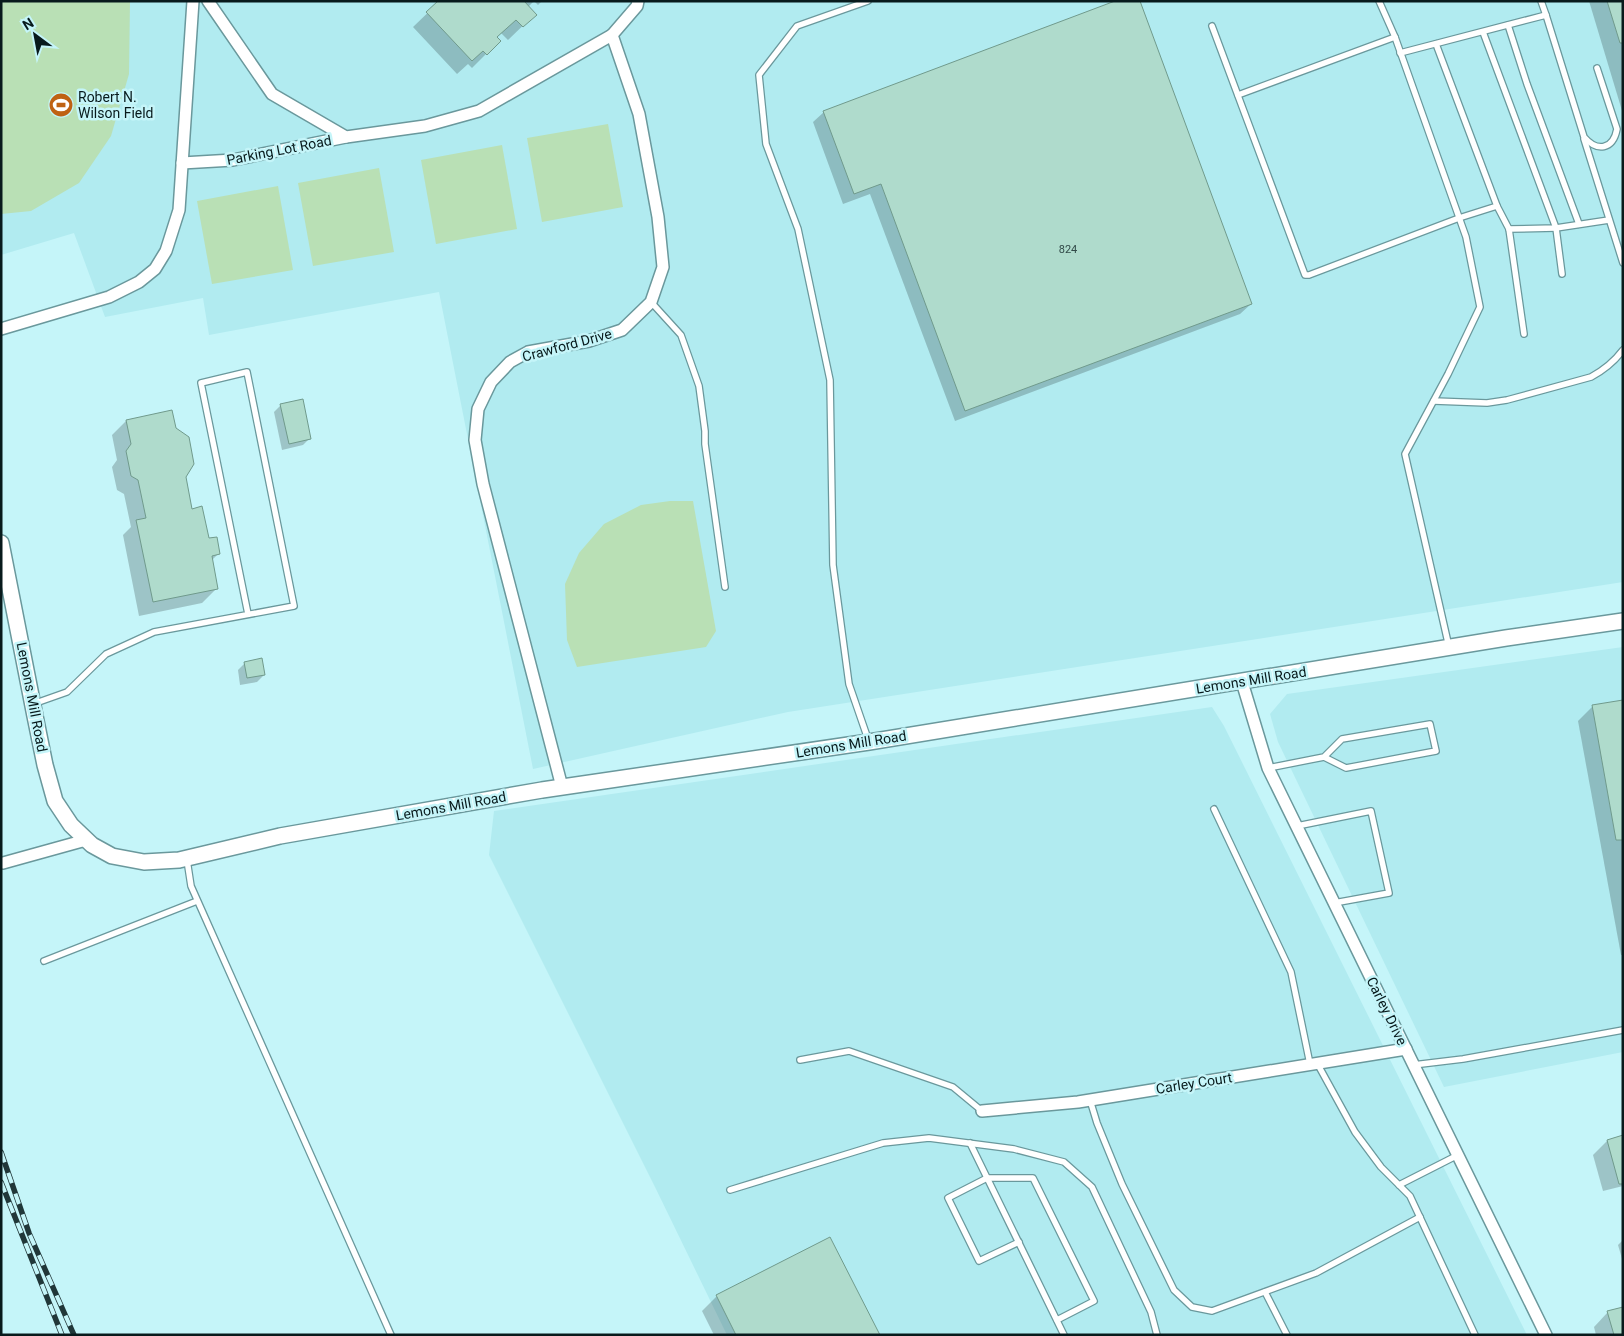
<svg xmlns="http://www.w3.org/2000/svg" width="1624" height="1336" viewBox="0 0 1624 1336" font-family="Roboto,sans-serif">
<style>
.built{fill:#b1ebf0}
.green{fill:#b9e0b5}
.shadow{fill:#0003}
.building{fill:#afdbcc;stroke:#709a8c}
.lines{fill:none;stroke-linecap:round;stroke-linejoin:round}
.service-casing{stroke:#6a989c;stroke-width:8}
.minor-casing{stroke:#6a989c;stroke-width:14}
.tertiary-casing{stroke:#6a989c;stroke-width:18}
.service{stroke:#fff;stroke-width:5.5}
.minor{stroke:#fff;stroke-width:11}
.tertiary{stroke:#fff;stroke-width:15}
.rail-casing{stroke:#213739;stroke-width:5.5}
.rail{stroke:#c5f5f9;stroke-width:4;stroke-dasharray:11;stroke-linecap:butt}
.labels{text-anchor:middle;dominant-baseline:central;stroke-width:5;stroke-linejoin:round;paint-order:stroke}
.number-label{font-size:11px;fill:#324a48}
.poi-label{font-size:14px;fill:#081a1c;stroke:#c5f5f9;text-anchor:start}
.street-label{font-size:14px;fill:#081a1c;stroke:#c5f5f9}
</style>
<rect width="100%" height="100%" fill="#c5f5f9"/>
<g class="built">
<path d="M1,1H1623V582L788,712L533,769L439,292L209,335L203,298L105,317L74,233L1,255Z"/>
<path d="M1623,647V1052L1444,1087L1278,742L1270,714L1287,694Z"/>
<path d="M1212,707L1224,726L1527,1335H727L655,1187L489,855L494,811Z"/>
</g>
<g class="green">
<path d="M1,1H130L129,74L111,136L79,183L31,211L1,214Z"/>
<path d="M608,124L623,207L542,222L527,138Z"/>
<path d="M502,145L517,229L436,244L421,160Z"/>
<path d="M379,168L394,252L313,266L298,183Z"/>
<path d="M278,186L293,270L212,284L197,201Z"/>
<path d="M670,501H693L716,631L706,647L577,667L567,640L565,584L579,553L604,524L641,505Z"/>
</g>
<g class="shadow">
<path d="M440,1H542L538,5L534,1L528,7L535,14L508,40L501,33L496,38L499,41L472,68L468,64L457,74L413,27Z"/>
<path d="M1589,1H1623V114Z"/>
<path d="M824,112L1251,304L1240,314L955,421L870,194L843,204L813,122Z"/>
<path d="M281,405L310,438L303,445L282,450L274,412Z"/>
<path d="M126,421L184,477L191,510L208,540L218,554L212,560L217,588L202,603L139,616L123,535L131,527L124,494L117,490L112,467L117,460L112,435Z"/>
<path d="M245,663L264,675L257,682L240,685L238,670Z"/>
<path d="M1623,701V955H1621L1578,721L1593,706Z"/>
<path d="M1623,1136V1186L1603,1191L1593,1155L1607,1141Z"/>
<path d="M829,1239L878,1335H714L702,1311L717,1296Z"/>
<path d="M1623,1240V1262L1618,1245Z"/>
<path d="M1608,1312L1623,1335H1596L1594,1327Z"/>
</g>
<g class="building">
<path d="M438,1H524L537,15L523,27L516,20L497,37L501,41L487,55L483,51L472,61L426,12Z"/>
<path d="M1115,1H1140L1252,304L965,411L881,184L854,194L823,111Z"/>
<path d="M1607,1H1623V43H1620Z"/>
<path d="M303,399L311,439L289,444L280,404Z"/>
<path d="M172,410L176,428L189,437L194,464L186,477L192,509L202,506L209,538L217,537L220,554L212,556L218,589L153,602L136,520L146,518L138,480L131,476L126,451L131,444L126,420Z"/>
<path d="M262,658L265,675L247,678L244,662Z"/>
<path d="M1623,700V840H1616L1592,705Z"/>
<path d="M1623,1135V1184H1619L1607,1140Z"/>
<path d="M830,1237L880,1335H736L716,1295Z"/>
<path d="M1623,1307V1335H1614L1607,1311Z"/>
</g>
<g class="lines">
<defs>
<g id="service">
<path d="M868,1L797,26L759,75L766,144L798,229L830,380L833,565L849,684L869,742"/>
<path d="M1379,1L1395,37L1466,237L1480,307L1448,374L1405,454L1449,647"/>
<path d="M1541,1L1546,15"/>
<path d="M1508,25L1527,84L1579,224"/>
<path d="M1212,26L1305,275H1309L1459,218L1497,206L1436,44"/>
<path d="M1483,32L1556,228L1562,274"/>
<path d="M1400,53L1546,15L1584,137C1597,152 1613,150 1617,129L1597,68"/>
<path d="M1238,95L1395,37"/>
<path d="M1584,139L1623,263"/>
<path d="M1497,206L1509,229L1524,334"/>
<path d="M1509,229L1556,228L1609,220"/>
<path d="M651,302L681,335L699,386L705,431V444L725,587"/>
<path d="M1434,401L1487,403L1507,400L1591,377C1604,370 1614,362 1623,350"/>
<path d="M33,704L67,692L106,654L154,632L294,606L247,372L201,383L248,614"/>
<path d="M1268,768L1324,757L1342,739L1430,724L1436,751L1346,768L1324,757"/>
<path d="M1214,809L1291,972L1310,1064"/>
<path d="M1297,826L1371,811L1389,893L1334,903"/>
<path d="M187,860L191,886L391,1335"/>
<path d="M44,961L197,901"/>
<path d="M800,1060L849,1051L953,1087L982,1111"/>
<path d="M1317,1063L1355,1132L1381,1167L1410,1196L1475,1335"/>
<path d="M1413,1065L1463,1059L1623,1030"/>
<path d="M1090,1100L1097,1123L1122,1184L1174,1290L1192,1307L1212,1311L1316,1273L1420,1217"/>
<path d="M970,1143L1064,1335"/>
<path d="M1399,1185L1458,1155"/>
<path d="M730,1190L883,1143L929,1138L1014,1149L1064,1162L1092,1187L1151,1312L1157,1335"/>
<path d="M1019,1242L979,1261L948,1198L987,1178H1033L1094,1301L1057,1320"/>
<path d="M1265,1292L1287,1335"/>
</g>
<g id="minor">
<path d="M208,1L272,94L346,137L425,126L479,111L612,35L637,6L638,1"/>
<path d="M182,163L233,160L346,137"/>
<path d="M1,329L109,297L139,282L155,269L166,251L179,210L193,1"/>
<path d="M1242,682L1268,768L1546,1335"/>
<path d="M562,787L483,484L475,440L478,409L491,382L510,362L528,352L589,341L622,330L651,302L663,267L658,217L639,114L612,35"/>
<path d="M3,863L86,840"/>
<path d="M982,1111L1078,1102L1406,1049"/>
</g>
<path id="tertiary" d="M1,543L35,716L45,765L55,801L71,825L92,845L112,856L144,862L179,860L280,836L542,790L869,742L1506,638L1623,621"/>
</defs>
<use href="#service" class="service-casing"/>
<use href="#minor" class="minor-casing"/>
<use href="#tertiary" class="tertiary-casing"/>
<use href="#service" class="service"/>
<use href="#minor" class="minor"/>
<use href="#tertiary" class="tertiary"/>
<defs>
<g id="rail">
<path d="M1,1152L29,1233L74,1335"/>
<path d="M1,1182L62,1335"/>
</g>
</defs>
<use href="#rail" class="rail-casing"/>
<use href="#rail" class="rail"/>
</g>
<defs>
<symbol id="stadium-disc" viewBox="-11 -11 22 22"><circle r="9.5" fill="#bf6214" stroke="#c5f5f9"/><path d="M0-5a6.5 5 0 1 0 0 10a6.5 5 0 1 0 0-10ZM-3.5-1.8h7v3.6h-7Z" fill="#fff"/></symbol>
</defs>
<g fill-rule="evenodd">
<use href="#stadium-disc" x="47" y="91" width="28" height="28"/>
</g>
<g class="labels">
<g class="number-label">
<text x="1068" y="249">824</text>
</g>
<g class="poi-label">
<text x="78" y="97">Robert N.<tspan x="78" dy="16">Wilson Field</tspan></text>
</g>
<g class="street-label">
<text transform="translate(279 150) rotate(-11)">Parking Lot Road</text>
<text transform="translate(567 345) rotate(-15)">Crawford Drive</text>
<text transform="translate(1251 680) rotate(-9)">Lemons Mill Road</text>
<text transform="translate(32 697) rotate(79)">Lemons Mill Road</text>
<text transform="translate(851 744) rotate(-9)">Lemons Mill Road</text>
<text transform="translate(451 806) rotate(-10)">Lemons Mill Road</text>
<text transform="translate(1387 1011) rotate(64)">Carley Drive</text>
<text transform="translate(1194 1083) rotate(-9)">Carley Court</text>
</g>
</g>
<rect width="1624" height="1336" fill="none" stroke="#081a1c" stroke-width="5"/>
<g transform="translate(35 35) rotate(328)" stroke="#c5f5f9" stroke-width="4" paint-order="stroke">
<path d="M0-4L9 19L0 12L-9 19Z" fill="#081a1c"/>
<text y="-8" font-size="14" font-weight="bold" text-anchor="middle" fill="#081a1c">N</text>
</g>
</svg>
